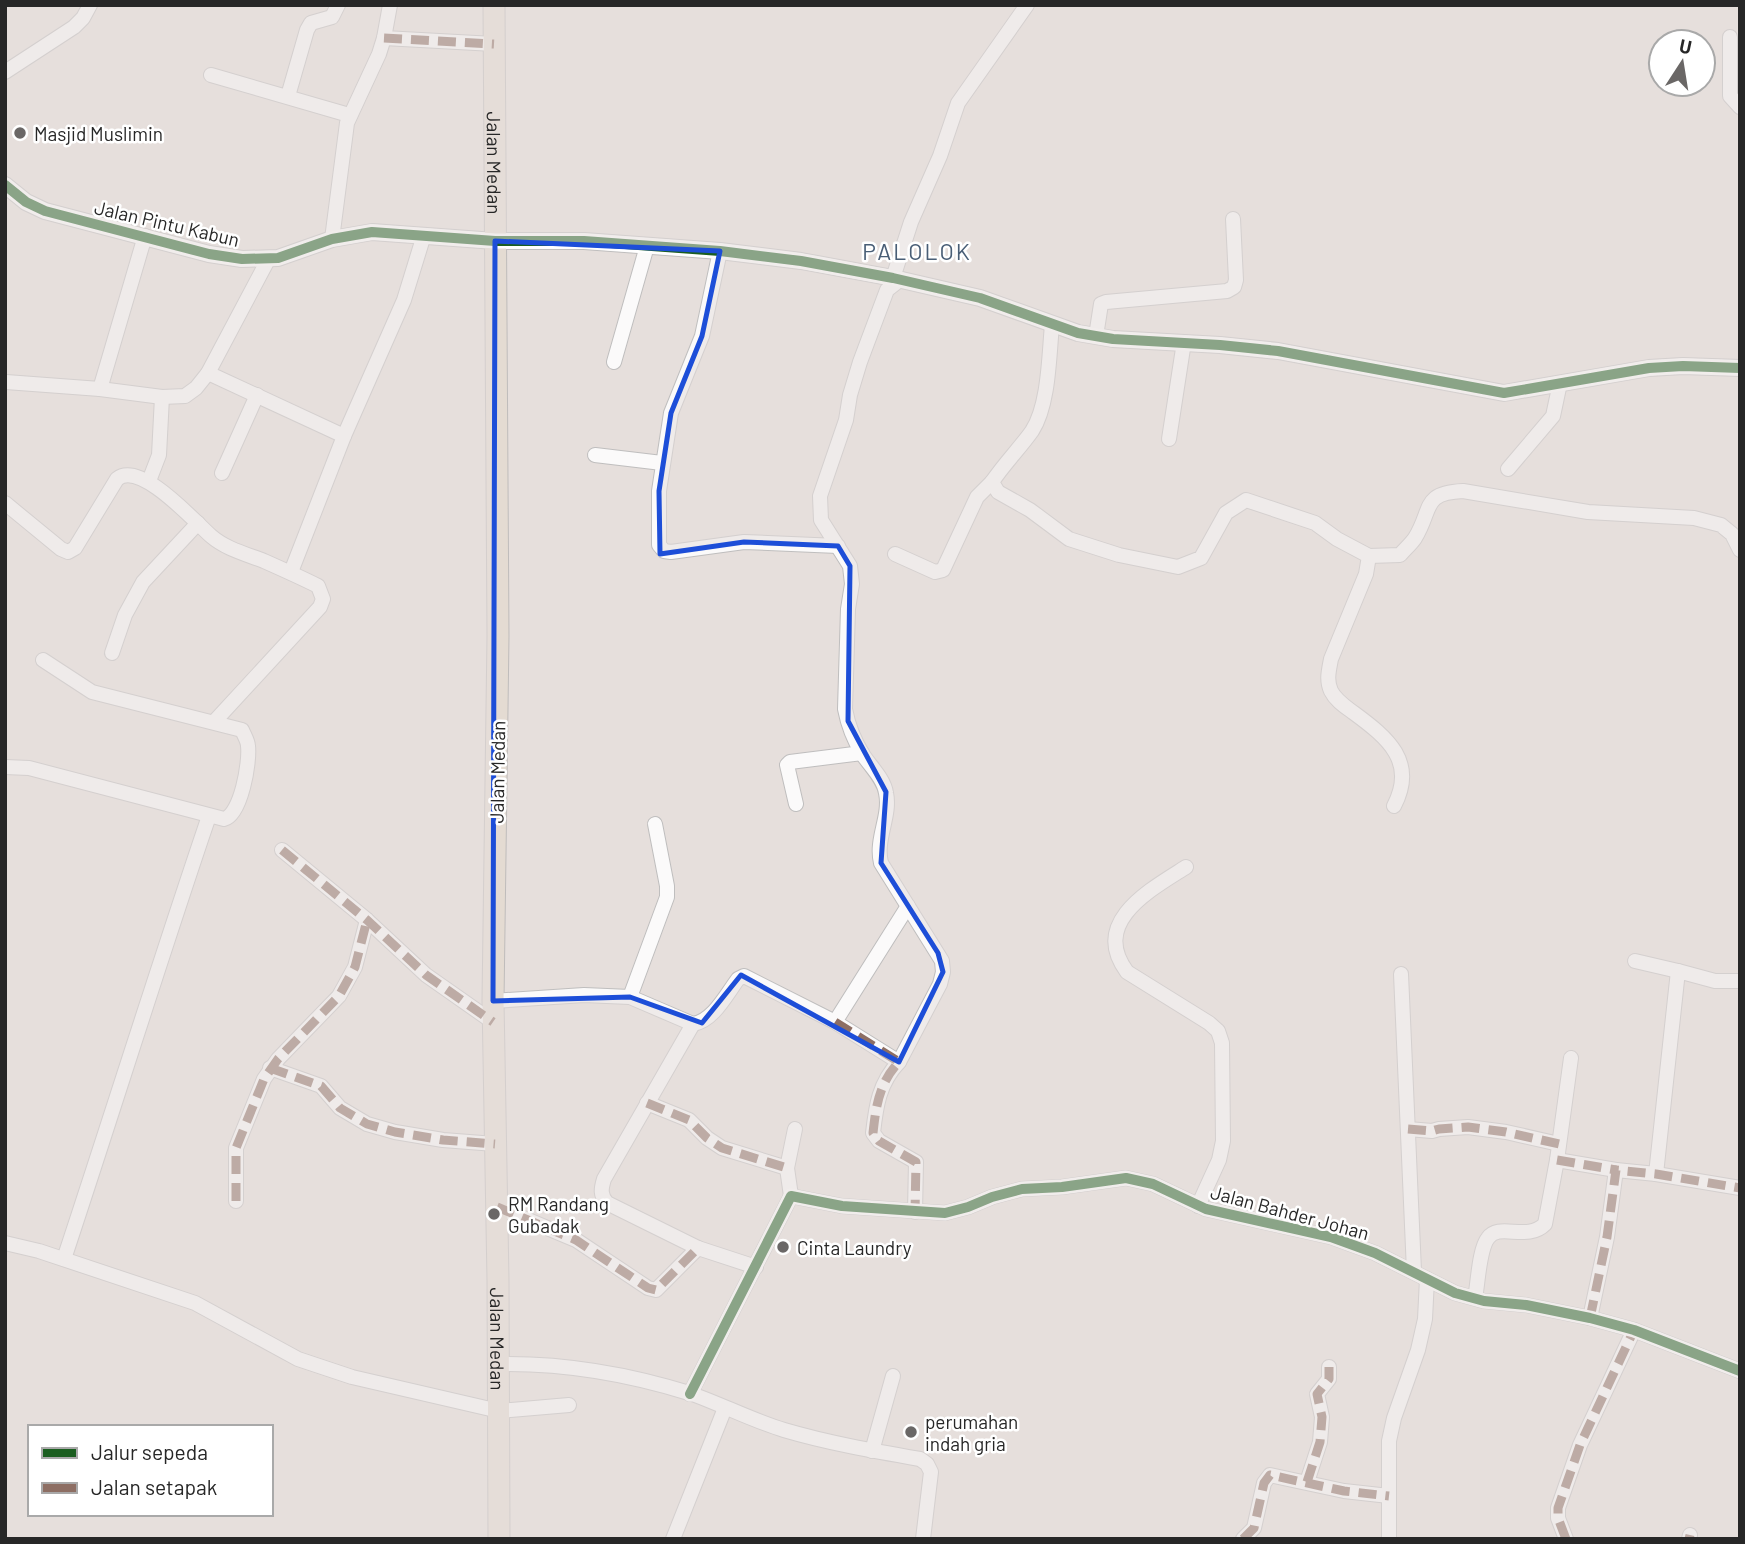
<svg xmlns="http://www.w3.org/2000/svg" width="1745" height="1544" viewBox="0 0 1745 1544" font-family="Barlow,sans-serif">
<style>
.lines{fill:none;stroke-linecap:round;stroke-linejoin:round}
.minor-casing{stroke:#bfbebe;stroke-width:16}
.tertiary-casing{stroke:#bfbebe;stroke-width:18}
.primary-casing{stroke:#bfbcbb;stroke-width:23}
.minor{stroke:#fbfafa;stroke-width:14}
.tertiary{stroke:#fbfafa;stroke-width:16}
.primary{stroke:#e4dbd2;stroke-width:21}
.quiet{stroke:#8d6e63;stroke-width:9;stroke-dasharray:18 9;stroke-linecap:butt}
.cycleway-casing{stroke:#fff;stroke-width:15}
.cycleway{stroke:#1b5e20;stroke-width:10}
.marked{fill:none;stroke:#1d4ed8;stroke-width:5;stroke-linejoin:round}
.poi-dot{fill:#6a6766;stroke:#fff;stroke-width:2.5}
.labels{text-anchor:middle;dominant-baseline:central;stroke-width:5;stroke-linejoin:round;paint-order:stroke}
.poi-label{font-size:19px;fill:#272727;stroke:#fff;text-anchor:start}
.street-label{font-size:19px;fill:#272727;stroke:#fff}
.quarter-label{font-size:23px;letter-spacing:2px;fill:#495e76;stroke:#fff}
</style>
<rect width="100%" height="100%" fill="#e6dfdc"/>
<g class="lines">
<defs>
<g id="minor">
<path d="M1730,37V96L1740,107"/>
<path d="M384,38L494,44"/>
<path d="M5,72L74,27L83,18L90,5"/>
<path d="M211,75L349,115"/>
<path d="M288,96L307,30L311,23L332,17L338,5"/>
<path d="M332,239L347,123L379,54L384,38L390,5"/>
<path d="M720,251L702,336L671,413L659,491V545L664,551L671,552L744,542L838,546"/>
<path d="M893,278L911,222L940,156L958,103L1027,5"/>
<path d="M901,279L887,290L860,362L850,395L846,420L820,496L821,520L850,566L852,584L848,609L845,709C848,725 855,742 863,755C871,767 884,779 886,793C891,816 875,839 881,863L942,961L943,972L940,984L899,1062C879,1083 876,1106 873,1133L879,1141L916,1162L915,1212"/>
<path d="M1052,325C1049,355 1049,405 1032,431C1020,448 1004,464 992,482L998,492L1030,510L1069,539L1119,555L1178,567L1201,558L1226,513L1246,500L1315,523L1337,539L1369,556L1400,555C1405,549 1411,544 1415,538C1433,509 1421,493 1463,491L1588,512L1694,518L1721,525L1732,534L1740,550"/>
<path d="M1096,336L1101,304L1106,302L1227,291L1234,287L1236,280L1233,219"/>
<path d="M614,362L647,246"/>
<path d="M208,373L344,436"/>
<path d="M6,382L100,389L162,397L185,396L196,388L208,373L269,258"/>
<path d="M100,389L145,236"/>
<path d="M1169,439L1184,342"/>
<path d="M595,455L662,463"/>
<path d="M1508,469L1553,416L1560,383"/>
<path d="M222,473L257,395"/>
<path d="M149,481L159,455L162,397"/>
<path d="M5,503L61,549L68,552L75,548L117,479C140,460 194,521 211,536C226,549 246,554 264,561C282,569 300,577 318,586L323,599L320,607L214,722"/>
<path d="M895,554L935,572L943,570L977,497L992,482"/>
<path d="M1369,556L1366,574L1331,659C1329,670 1326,680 1331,691C1336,701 1346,707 1354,713C1388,738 1417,762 1394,806"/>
<path d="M291,572L344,436L404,300L424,235"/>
<path d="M112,653L125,615L143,582L198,523"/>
<path d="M5,767L29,768L224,819C241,815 250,762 248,746C248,741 244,735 242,730L92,692L43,660"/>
<path d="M796,804L787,765L790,762L862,753"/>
<path d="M282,850L367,920L426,975L493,1022"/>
<path d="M1186,867C1150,890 1090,922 1127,972L1209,1023L1218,1031L1222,1043L1223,1141L1219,1160L1198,1206"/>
<path d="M1635,961L1678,971"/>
<path d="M1401,974L1414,1271"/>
<path d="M630,997L667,897V886L655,824"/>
<path d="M493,1001L584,995L630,997L693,1024C713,1021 726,995 738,979L744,976L835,1022L899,1062"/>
<path d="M835,1022L908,906"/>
<path d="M693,1024L604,1179C601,1189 600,1195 607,1203L698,1248L756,1267"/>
<path d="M270,1068L321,1086L340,1108L367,1124L395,1132L443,1140L495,1144"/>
<path d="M647,1103L689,1120L707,1138L722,1148L787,1168"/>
<path d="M1408,1129L1432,1131L1439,1129L1468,1127L1506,1132L1559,1144"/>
<path d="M1557,1160L1616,1170"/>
<path d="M1656,1174L1678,971L1715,981H1740"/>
<path d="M791,1196L787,1168L795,1129"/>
<path d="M236,1201V1148L264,1079L278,1059L339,996L355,967L367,920"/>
<path d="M497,1207L576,1240L648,1288L656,1290L698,1248"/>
<path d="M5,1243L39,1251L195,1303L298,1359L352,1377L499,1411L569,1405"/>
<path d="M64,1259C113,1111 159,963 209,816"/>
<path d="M1475,1298C1478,1284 1479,1249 1488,1238C1499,1222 1527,1242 1545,1224L1557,1160L1571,1058"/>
<path d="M1590,1318L1607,1237L1616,1170L1656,1174L1740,1188"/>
<path d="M499,1364C562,1363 628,1374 689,1393C721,1404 751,1420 784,1430C828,1443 874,1451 920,1459L927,1464L931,1472L923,1539"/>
<path d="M690,1394L791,1196L842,1206L945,1213L968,1207L992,1197L1022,1189L1062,1187L1126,1178L1153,1184L1206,1209L1331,1237L1375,1253L1455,1293L1484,1301L1526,1305L1590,1318L1634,1330L1740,1371"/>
<path d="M872,1451L893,1376"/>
<path d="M1307,1482L1320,1442L1322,1417L1317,1394L1329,1379V1367"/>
<path d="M673,1539L725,1408"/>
<path d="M1243,1539L1254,1528L1264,1483L1270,1475L1344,1491L1389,1496"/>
<path d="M1389,1539V1441L1394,1418L1418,1350L1425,1319L1427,1279"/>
<path d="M1566,1539L1558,1518V1508L1580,1445L1634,1330"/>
<path d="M1689,1539L1690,1535"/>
</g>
<path id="tertiary" d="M5,185L26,202L45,211L209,254L242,259L278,258L332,239L372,232L495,241H584L720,251L801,261L893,278L980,298L1078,333L1113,339L1220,345L1278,351L1504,393L1649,368L1683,366L1740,368"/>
<g id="primary">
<path id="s1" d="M494,5L498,636L493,1001L498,1280L499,1539"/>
</g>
</defs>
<use href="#minor" class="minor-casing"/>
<use href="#tertiary" class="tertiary-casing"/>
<use href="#primary" class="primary-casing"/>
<use href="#minor" class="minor"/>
<use href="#tertiary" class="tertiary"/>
<use href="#primary" class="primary"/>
<g class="quiet">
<path d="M384,38L494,44"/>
<path d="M282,850L367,920L426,975L493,1022"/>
<path d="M835,1022L899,1062C879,1083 876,1106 873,1133L879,1141L916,1162L915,1212"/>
<path d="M270,1068L321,1086L340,1108L367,1124L395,1132L443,1140L495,1144"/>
<path d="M647,1103L689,1120L707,1138L722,1148L787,1168"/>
<path d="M1408,1129L1432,1131L1439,1129L1468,1127L1506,1132L1559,1144"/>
<path d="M1557,1160L1616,1170"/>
<path d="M236,1201V1148L264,1079L278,1059L339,996L355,967L367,920"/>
<path d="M497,1207L576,1240L648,1288L656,1290L698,1248"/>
<path d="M1590,1318L1607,1237L1616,1170L1656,1174L1740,1188"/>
<path d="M1307,1482L1320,1442L1322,1417L1317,1394L1329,1379V1367"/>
<path d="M1243,1539L1254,1528L1264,1483L1270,1475L1344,1491L1389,1496"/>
<path d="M1566,1539L1558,1518V1508L1580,1445L1634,1330"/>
<path d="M1689,1539L1690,1535"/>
</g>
<defs>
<g id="cycleway">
<path d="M5,185L26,202L45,211L209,254L242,259L278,258L332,239L372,232L495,241H584L720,251L801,261L893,278L980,298L1078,333L1113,339L1220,345L1278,351L1504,393L1649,368L1683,366L1740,368"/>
<path d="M690,1394L791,1196L842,1206L945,1213L968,1207L992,1197L1022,1189L1062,1187L1126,1178L1153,1184L1206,1209L1331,1237L1375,1253L1455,1293L1484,1301L1526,1305L1590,1318L1634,1330L1740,1371"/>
</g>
</defs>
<use href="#cycleway" class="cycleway-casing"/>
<use href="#cycleway" class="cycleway"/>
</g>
<path d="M0 0H1745V1544H0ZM495,241L720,251L702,336L671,413L659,491L660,554L744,542L838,546L850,566L848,721L886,792L881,863L938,953L943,972L899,1062L741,975L702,1023L630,997L493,1001Z" fill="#e6dfdc" fill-opacity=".55" fill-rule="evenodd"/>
<path class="marked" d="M495,241L720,251L702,336L671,413L659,491L660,554L744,542L838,546L850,566L848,721L886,792L881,863L938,953L943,972L899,1062L741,975L702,1023L630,997L493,1001Z"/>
<g class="poi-dot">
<circle cx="20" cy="133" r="7"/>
<circle cx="494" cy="1214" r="7"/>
<circle cx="783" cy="1247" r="7"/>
<circle cx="911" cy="1432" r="7"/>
</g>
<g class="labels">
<g class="poi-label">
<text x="34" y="133">Masjid Muslimin</text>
<text x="508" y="1203">RM Randang<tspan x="508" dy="22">Gubadak</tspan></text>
<text x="797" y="1247">Cinta Laundry</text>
<text x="925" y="1421">perumahan<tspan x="925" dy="22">indah gria</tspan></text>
</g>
<g class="street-label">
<text stroke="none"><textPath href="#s1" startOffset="158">Jalan Medan</textPath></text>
<text transform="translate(167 223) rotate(13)">Jalan Pintu Kabun</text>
<text transform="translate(497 772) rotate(-89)">Jalan Medan</text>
<text transform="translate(1290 1212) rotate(15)">Jalan Bahder Johan</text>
<text stroke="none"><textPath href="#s1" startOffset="1334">Jalan Medan</textPath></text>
</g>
<g class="quarter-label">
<text x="917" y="251">PALOLOK</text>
</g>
</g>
<rect width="1745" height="1544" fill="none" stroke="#272727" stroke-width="14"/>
<rect x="28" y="1425" width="245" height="91" fill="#ffffff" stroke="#a9a9a9" stroke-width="2"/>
<rect x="42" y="1448" width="35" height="10" fill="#1b5e20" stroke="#a9a9a9" stroke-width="2"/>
<text x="91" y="1460" font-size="21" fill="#272727">Jalur sepeda</text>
<rect x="42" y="1483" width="35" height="10" fill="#8d6e63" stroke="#a9a9a9" stroke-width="2"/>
<text x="91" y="1495" font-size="21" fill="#272727">Jalan setapak</text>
<g transform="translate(1682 63) rotate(12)"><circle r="33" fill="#ffffff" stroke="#a9a9a9" stroke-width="2"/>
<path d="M0-5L12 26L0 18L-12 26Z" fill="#6a6766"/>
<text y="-10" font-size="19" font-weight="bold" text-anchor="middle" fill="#272727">U</text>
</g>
</svg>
